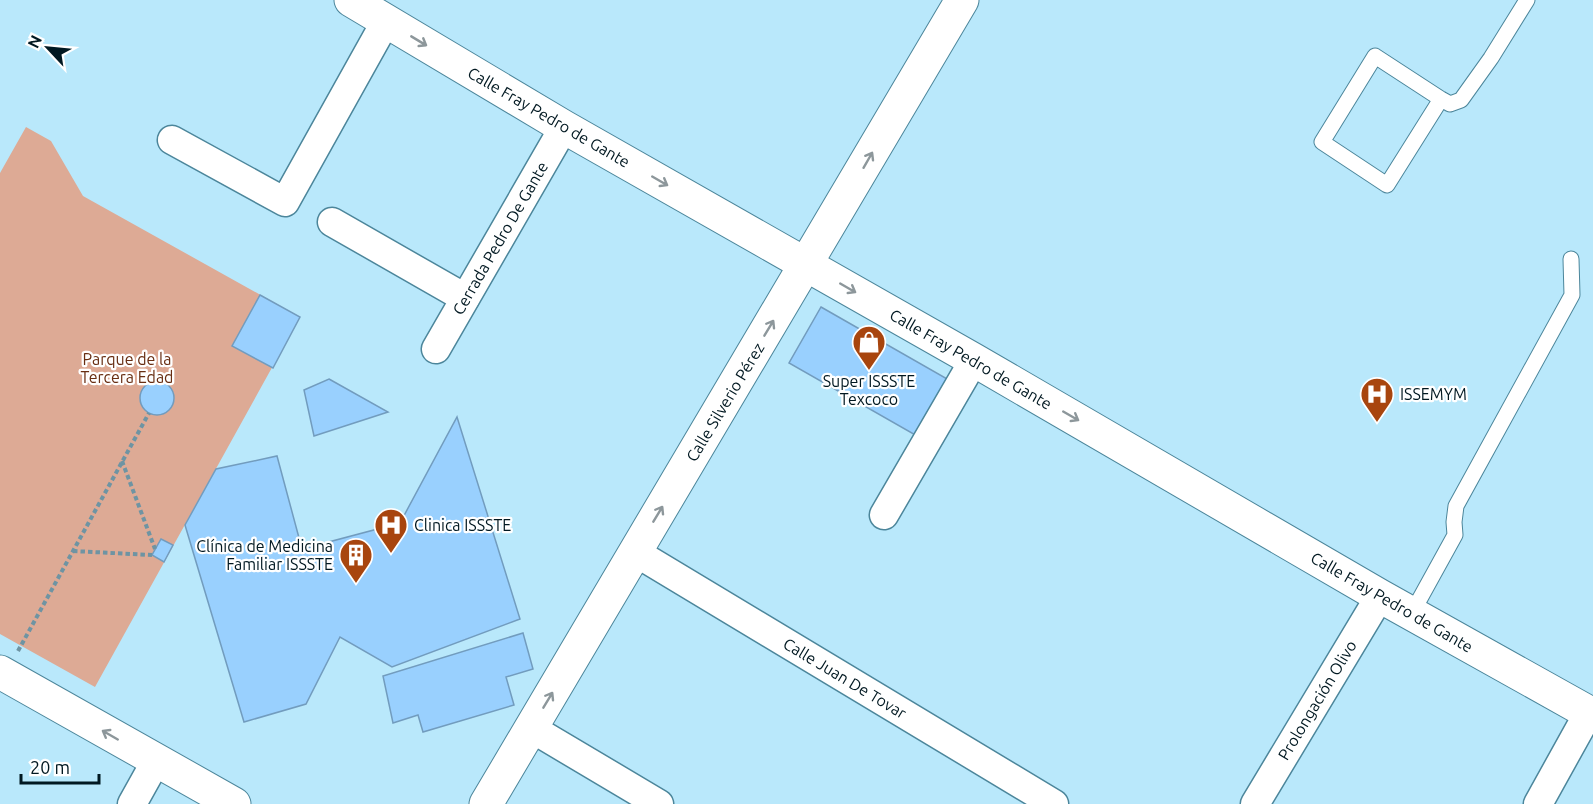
<svg xmlns="http://www.w3.org/2000/svg" width="1593" height="804" viewBox="0 0 1593 804" font-family="Ubuntu,sans-serif">
<style>
.green{fill:#ddaa95}
.building{fill:#99d0fe;stroke:#729cbe;stroke-width:1.5}
.lines{fill:none;stroke-linecap:round;stroke-linejoin:round}
.service-casing{stroke:#4c869b;stroke-width:17}
.minor-casing{stroke:#4c869b;stroke-width:31}
.tertiary-casing{stroke:#4c869b;stroke-width:35}
.secondary-casing{stroke:#4c869b;stroke-width:35}
.path{stroke:#6e94a3;stroke-width:4;stroke-dasharray:4.5 3;stroke-linecap:butt}
.service{stroke:#fff;stroke-width:15}
.minor{stroke:#fff;stroke-width:28}
.tertiary{stroke:#fff;stroke-width:33}
.secondary{stroke:#fff;stroke-width:33}
.oneway{stroke:#8d979b}
.labels{text-anchor:middle;dominant-baseline:central;stroke-width:4.5;stroke-linejoin:round;paint-order:stroke}
.street-label{font-size:16px;fill:#011821;stroke:#fff}
.park-label{font-size:16px;fill:#682e12;stroke:#fff}
.poi-label{font-size:16px;fill:#011821;stroke:#fff;text-anchor:start}
</style>
<rect width="100%" height="100%" fill="#b9e8fb"/>
<path class="green" d="M26,127L51,141L83,196L300,317L95,687L0,634V173Z"/>
<g class="building">
<path d="M260,295L300,317L273,368L232,346Z"/>
<path d="M821,307L949,380L917,436L789,363Z"/>
<path d="M329,379L388,412L314,436L304,390Z"/>
<circle cx="157" cy="398" r="17"/>
<path d="M457,417L520,619L392,667L340,637L306,704L244,722L185,525L216,469L277,456L302,549L400,523Z"/>
<path d="M161,539L173,545L164,562L152,555Z"/>
<path d="M523,633L533,669L506,677L514,705L423,732L418,715L393,723L383,676Z"/>
</g>
<g class="lines">
<defs>
<g id="service">
<path d="M1441,99L1387,185L1322,142L1375,56L1441,99L1450,104L1461,100L1491,58L1527,0"/>
<path d="M1412,613L1455,535L1454,522L1456,506L1572,295L1571,259"/>
</g>
<g id="minor">
<path d="M172,140L285,202L386,21"/>
<path d="M332,222L465,298"/>
<path d="M436,349L564,127"/>
<path d="M884,515L974,360"/>
<path d="M635,552L1054,804"/>
<path d="M531,728L659,804"/>
<path d="M132,804L156,761"/>
<path d="M1255,804L1380,596"/>
<path d="M1538,804L1589,712"/>
</g>
<path id="tertiary" d="M0,672L234,804"/>
<g id="secondary">
<path d="M351,0L564,127L974,360L1380,596L1593,715"/>
<path d="M486,804L962,0"/>
</g>
</defs>
<use href="#service" class="service-casing"/>
<use href="#minor" class="minor-casing"/>
<use href="#tertiary" class="tertiary-casing"/>
<use href="#secondary" class="secondary-casing"/>
<g class="path">
<path d="M122,461L155,549"/>
<path d="M73,551L152,555"/>
<path d="M18,651L149,413"/>
</g>
<use href="#service" class="service"/>
<use href="#minor" class="minor"/>
<use href="#tertiary" class="tertiary"/>
<use href="#secondary" class="secondary"/>
</g>
<defs><path id="oneway-shaft" d="M-6 0H5M1.5-3L5.5 0L1.5 3" fill="none" stroke-width="1.6" stroke-linecap="round" stroke-linejoin="round" transform="scale(1.5)"/></defs>
<g class="oneway">
<use href="#oneway-shaft" transform="translate(419 41) rotate(31)"/>
<use href="#oneway-shaft" transform="translate(868 160) rotate(-60)"/>
<use href="#oneway-shaft" transform="translate(660 181) rotate(30)"/>
<use href="#oneway-shaft" transform="translate(848 288) rotate(30)"/>
<use href="#oneway-shaft" transform="translate(769 328) rotate(-59)"/>
<use href="#oneway-shaft" transform="translate(1071 416) rotate(30)"/>
<use href="#oneway-shaft" transform="translate(658 514) rotate(-59)"/>
<use href="#oneway-shaft" transform="translate(548 700) rotate(-59)"/>
<use href="#oneway-shaft" transform="translate(110 735) rotate(-150)"/>
</g>
<defs>
<symbol id="shop-pin" viewBox="-11 -11 22 30"><path d="M0 17L-7.5 6A9.5 9.5 0 1 1 7.5 6Z" fill="#a8450e" stroke="#fff"/><path d="M-5-2.5h2.3a2.7 3.5 0 0 1 5.4 0H5L5.5 6h-11ZM-1.5-2.5h3a1.5 2.3 0 0 0-3 0Z" fill="#fff"/></symbol>
<symbol id="hospital-pin" viewBox="-11 -11 22 30"><path d="M0 17L-7.5 6A9.5 9.5 0 1 1 7.5 6Z" fill="#a8450e" stroke="#fff"/><path d="M-5-5h3v3.5h4V-5h3V5h-3V1.5h-4V5h-3Z" fill="#fff"/></symbol>
<symbol id="building-pin" viewBox="-11 -11 22 30"><path d="M0 17L-7.5 6A9.5 9.5 0 1 1 7.5 6Z" fill="#a8450e" stroke="#fff"/><path d="M-4-6H4V6H1V3H-1V6H-4ZM-2.5-4.3h1.7v1.8h-1.7ZM.8-4.3h1.7v1.8H.8ZM-2.5-1h1.7V.8h-1.7ZM.8-1h1.7V.8H.8Z" fill="#fff"/></symbol>
</defs>
<g fill-rule="evenodd">
<use href="#shop-pin" x="850" y="323" width="38" height="52"/>
<use href="#hospital-pin" x="1358" y="375" width="38" height="52"/>
<use href="#hospital-pin" x="372" y="506" width="38" height="52"/>
<use href="#building-pin" x="337" y="536" width="38" height="52"/>
</g>
<g class="labels">
<g class="street-label">
<text transform="translate(549 117) rotate(30)">Calle Fray Pedro de Gante</text>
<text transform="translate(500 238) rotate(-60)">Cerrada Pedro De Gante</text>
<text transform="translate(971 359) rotate(30)">Calle Fray Pedro de Gante</text>
<text transform="translate(725 402) rotate(-59)">Calle Silverio Pérez</text>
<text transform="translate(1392 602) rotate(30)">Calle Fray Pedro de Gante</text>
<text transform="translate(845 678) rotate(31)">Calle Juan De Tovar</text>
<text transform="translate(1317 700) rotate(-59)">Prolongación Olivo</text>
</g>
<g class="park-label">
<text x="127" y="359">Parque de la<tspan x="127" dy="18">Tercera Edad</tspan></text>
</g>
<g class="poi-label">
<text x="869" y="381" text-anchor="middle">Super ISSSTE<tspan x="869" dy="18">Texcoco</tspan></text>
<text x="1400" y="394">ISSEMYM</text>
<text x="414" y="525">Clinica ISSSTE</text>
<text x="333" y="546" text-anchor="end">Clínica de Medicina<tspan x="333" dy="18">Familiar ISSSTE</tspan></text>
</g>
</g>
<g transform="translate(48 48) rotate(296)" stroke="#ffffff" stroke-width="4.5" paint-order="stroke">
<path d="M0-4.5L10 22L0 15L-10 22Z" fill="#011821"/>
<text y="-9" font-size="16" font-weight="bold" text-anchor="middle" fill="#011821">N</text>
</g>
<path d="M21 774v9h78v-9" fill="none" stroke="#011821" stroke-width="3"/>
<text x="30" y="774" font-size="18" fill="#011821" stroke="#ffffff" stroke-width="4.5" paint-order="stroke">20 m</text>
</svg>
